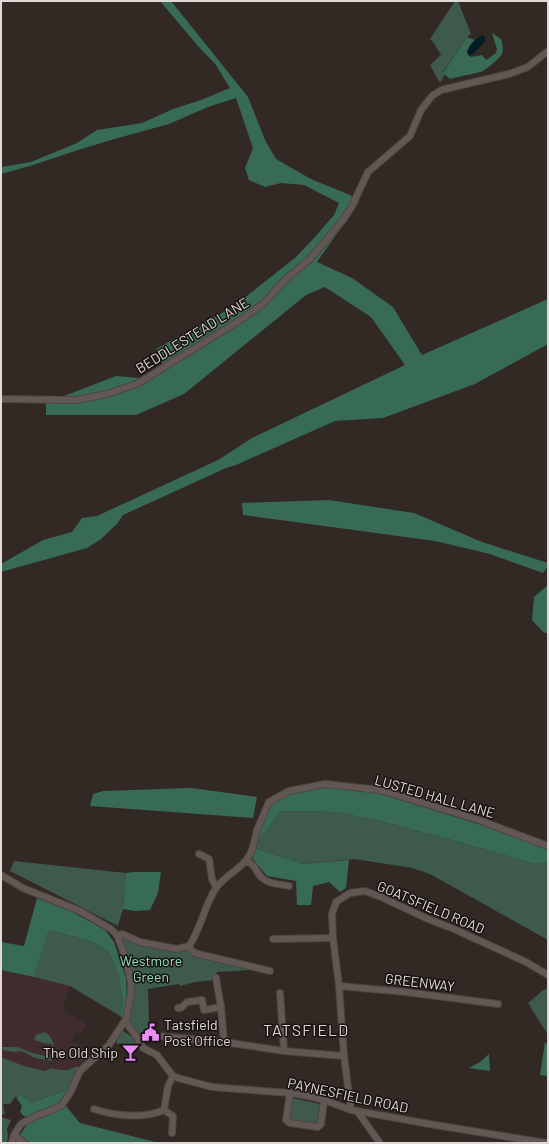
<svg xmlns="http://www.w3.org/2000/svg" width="549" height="1144" viewBox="0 0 549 1144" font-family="Barlow,sans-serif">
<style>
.education{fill:#402c2f}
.green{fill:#3d5a4c}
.forest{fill:#386b55}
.water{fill:#001d23}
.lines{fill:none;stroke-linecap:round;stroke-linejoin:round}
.minor-casing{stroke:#4d4541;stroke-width:8}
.minor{stroke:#635753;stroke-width:6}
.labels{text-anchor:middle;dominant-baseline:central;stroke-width:3;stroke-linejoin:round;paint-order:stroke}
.street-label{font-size:14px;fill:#e0d9d6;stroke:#171210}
.park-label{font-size:14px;fill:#8ee0ba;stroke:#171210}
.poi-label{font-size:14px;fill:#e0d9d6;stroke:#171210;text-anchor:start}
.quarter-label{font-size:16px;letter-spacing:1px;fill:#e1d3ce;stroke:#171210}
</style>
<rect width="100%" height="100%" fill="#322824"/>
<path class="education" d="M1,970L34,977L70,986L62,1010L87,1024L81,1034L75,1032L71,1041L80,1045L95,1055L80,1069L77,1066L68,1070H60L52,1068L45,1071L24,1066L1,1057Z"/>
<g class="green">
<path d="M455,1H458L471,34L467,37L443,72L445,74L440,83L430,65L441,55L433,42L430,39Z"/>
<path d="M281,811L335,812L376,820L448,839L535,864L548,862V940L430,874L412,868L355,859L304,864L255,848L259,840Z"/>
<path d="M14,861L126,873L123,909L118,926L10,871Z"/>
<path d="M49,930L93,942L109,952L118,974L123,1001L120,1016L70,986L34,977Z"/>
<path d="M123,937L177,951H185L191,949L251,967V970L217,972L215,980L195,982L180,986L179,984L148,989L149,1023L147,1034L140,1037L127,1026L133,1001L121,938Z"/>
<path d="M548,988V1035L528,1003L542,991Z"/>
<path d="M123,1031L135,1039V1044C131,1047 122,1046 117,1044L116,1039L120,1033Z"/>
<path d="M44,1032C54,1035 57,1053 52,1061L35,1058L22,1051L13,1052L3,1050L2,1047H17L33,1053L50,1057L51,1051H48L49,1049H51L52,1044L44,1043L34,1040L36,1035Z"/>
<path d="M1,1057L24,1066L45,1071L52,1068L60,1070H68L77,1066L80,1069L69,1089L31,1103L22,1095L15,1097L10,1104H3L5,1115L1,1114Z"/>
<path d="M292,1098L320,1104L321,1106L318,1123L316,1125L291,1120L289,1118Z"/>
<path d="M1,1117L11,1120L7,1129L8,1135L7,1143H1Z"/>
</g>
<g class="forest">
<path d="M160,1H171L248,97L265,140L276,159L311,179L350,195L359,202L317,262L352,278L393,307L422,355L548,299V344L475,384L383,418L335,421L236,465L226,468L123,515L117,524L101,539L87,548L1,572V564L43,540L72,532L82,518L97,516L218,460L252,438L405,365L371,317L325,287L306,295L184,394L136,415H46V403L116,376L139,378L163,365L156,349L233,307L296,257L315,237L334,215L339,203L304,185L281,183L265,187L249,180L245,168L253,148L236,98L208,107L169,124L118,138L78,150L33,165L1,174V167L31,162L77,143L97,130L142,123L173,109L201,100L230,88L216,65L198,46Z"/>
<path d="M492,33L501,39C502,43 504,50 502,54C499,59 485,71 480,72C470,75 460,76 450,79L443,73L467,37L475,40L470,45L467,52L471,57L482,55L486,60L496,53L497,49Z"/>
<path d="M329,500L414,513L482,542L548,563V566L543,573L490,554L435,541L243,515L242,503Z"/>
<path d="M548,585V634L543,632L532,620L534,597Z"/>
<path d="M325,787L378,793L491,828L531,841L548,849V862L535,864L448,839L376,820L335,812L281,811L259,840L258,835L271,804L292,793Z"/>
<path d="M191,788L257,797L253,818L90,806L93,794L103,791Z"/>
<path d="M255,848L304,864L349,860L346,888L340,892L329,882L313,886L311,905H297L296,881L267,876L252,858Z"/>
<path d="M134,872H161L158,893L150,910L135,911L123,909L126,873Z"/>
<path d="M37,898L69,910L105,930L114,942L126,978L127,999L124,1019L120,1016L123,1001L118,974L109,952L93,942L49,930L34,977L1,970V942L24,946Z"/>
<path d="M545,1042L548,1045V1076L540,1075Z"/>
<path d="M489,1054L490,1071L469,1068L480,1062Z"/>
<path d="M69,1089L60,1104L25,1117L20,1112L22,1106L16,1097L22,1095L31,1103Z"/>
<path d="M65,1105L80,1123L159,1143H30L20,1135L28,1123Z"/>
</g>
<path class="water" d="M482,35L485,37V41L474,53L469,56L467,52C470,44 475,39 482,35Z"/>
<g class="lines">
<defs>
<g id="minor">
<path d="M1,399L76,400L107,394L137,384L245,317L263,304L286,279L310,259L343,220L351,208L368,172L410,136L421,110L432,96L441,90L509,74L528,67L548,51"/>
<path d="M199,854L209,859L212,879L216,887"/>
<path d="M246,861C257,866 254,869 261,877C268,884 279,884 289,886"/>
<path d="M1,875L23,888L80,911L111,929L117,935L122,948L129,973L131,983V994L126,1019L109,1045L80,1071L70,1093L61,1106L34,1117L21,1124L14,1135L12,1143"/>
<path d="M117,935L122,934L140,942L177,949L189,946C201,929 204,906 216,888C224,876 243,868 249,856C253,850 255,838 257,830C261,821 265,811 269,802L289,791L325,784L380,790L479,820L548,846"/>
<path d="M273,939L333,938"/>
<path d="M189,946L192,951L198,954L270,971"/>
<path d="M216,978L221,1007L224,1042"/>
<path d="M339,986L405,992L498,1004"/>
<path d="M280,993L284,1051"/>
<path d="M178,1008H181L187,1002L202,1000L204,1010L221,1007"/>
<path d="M125,1021L136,1036L143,1048L157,1055L173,1076L178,1078L212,1087L290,1093L308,1096L324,1100L351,1110L435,1125L546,1143"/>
<path d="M138,1040L149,1036H158L224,1042L284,1051L344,1056"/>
<path d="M290,1093L286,1120L290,1123L318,1127L321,1124L324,1100"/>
<path d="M94,1109C114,1116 144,1119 164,1110L173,1116L172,1133"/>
<path d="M164,1110L168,1086L173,1076"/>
<path d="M351,1110L344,1056L339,986L333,938L332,914L336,902L350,893L365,891L381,897L428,919L454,929L526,962L548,975"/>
<path d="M357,1111L380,1143"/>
<path d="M14,1135L24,1143"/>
</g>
</defs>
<use href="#minor" class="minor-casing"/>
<use href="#minor" class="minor"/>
</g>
<defs>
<symbol id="civic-bare" viewBox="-9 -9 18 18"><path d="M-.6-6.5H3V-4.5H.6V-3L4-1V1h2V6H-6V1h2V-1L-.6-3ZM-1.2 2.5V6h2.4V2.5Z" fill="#ed8cf9" stroke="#171210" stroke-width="2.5" paint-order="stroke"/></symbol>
<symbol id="bar-bare" viewBox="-9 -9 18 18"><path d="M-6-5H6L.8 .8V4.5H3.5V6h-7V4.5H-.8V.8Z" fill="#ed8cf9" stroke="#171210" stroke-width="2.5" paint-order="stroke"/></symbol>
</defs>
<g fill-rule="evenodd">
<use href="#civic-bare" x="138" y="1020" width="25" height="25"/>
<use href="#bar-bare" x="118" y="1040" width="25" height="25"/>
</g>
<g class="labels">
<g class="street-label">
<text transform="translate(192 335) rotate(-32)">BEDDLESTEAD LANE</text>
<text transform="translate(435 796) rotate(16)">LUSTED HALL LANE</text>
<text transform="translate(431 907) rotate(23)">GOATSFIELD ROAD</text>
<text transform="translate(420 982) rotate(7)">GREENWAY</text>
<text transform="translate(348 1095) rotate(12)">PAYNESFIELD ROAD</text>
</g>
<g class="park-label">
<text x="151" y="960">Westmore<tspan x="151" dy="16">Green</tspan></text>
</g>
<g class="poi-label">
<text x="164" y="1024">Tatsfield<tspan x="164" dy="16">Post Office</tspan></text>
<text x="118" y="1052" text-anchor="end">The Old Ship</text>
</g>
<g class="quarter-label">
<text x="306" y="1029">TATSFIELD</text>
</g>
</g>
<rect width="549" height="1144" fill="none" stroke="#e0d9d6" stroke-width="4"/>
</svg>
